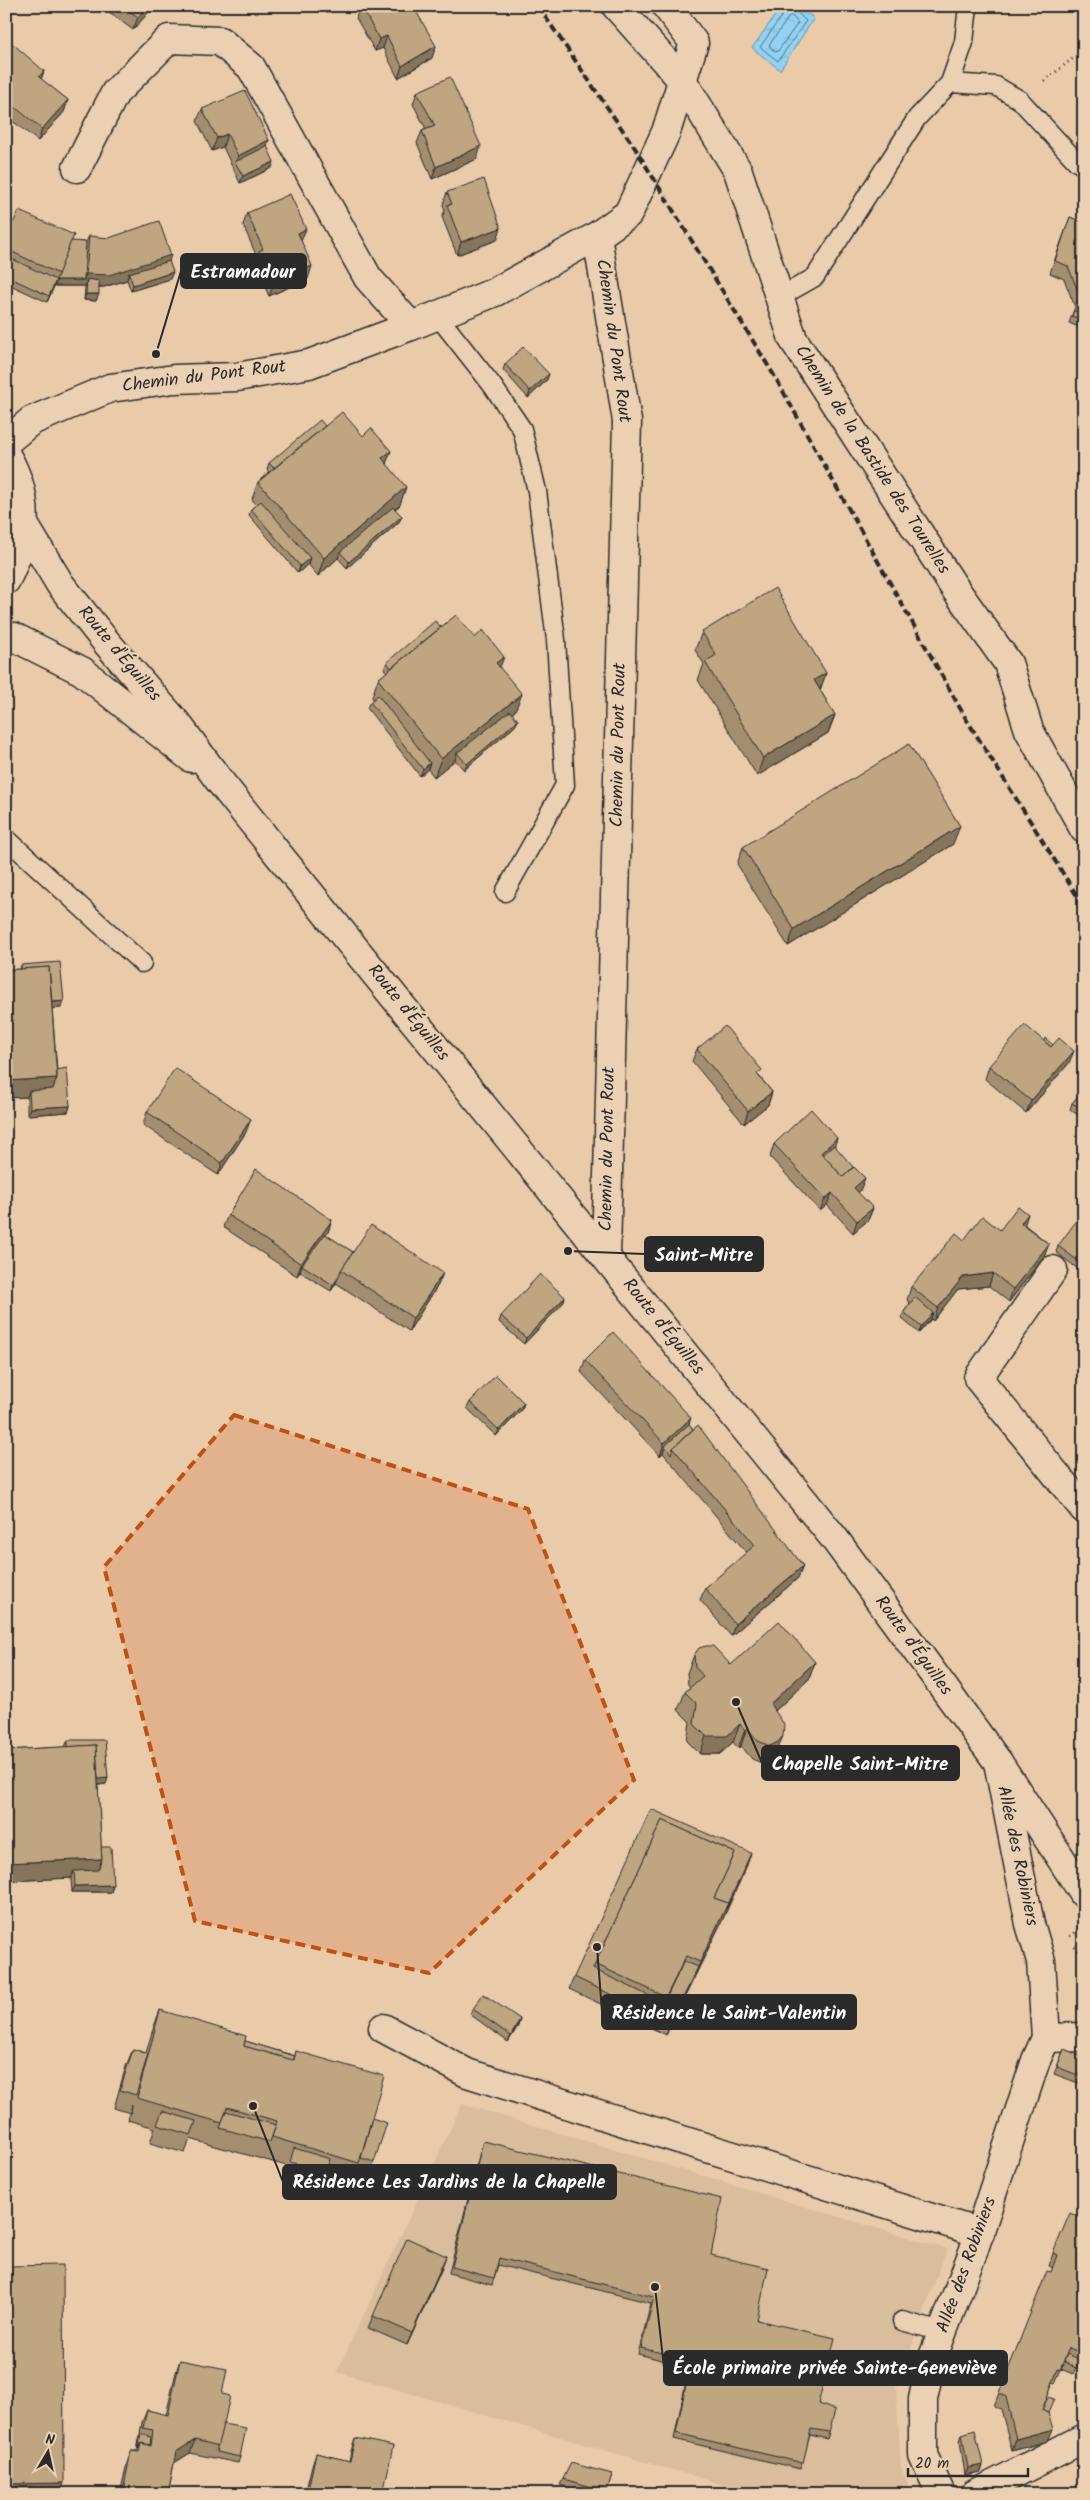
<svg xmlns="http://www.w3.org/2000/svg" width="1090" height="2500" viewBox="0 0 1090 2500" font-family="Kalam,sans-serif">
<style>
.built{fill:#d9bd9c}
.water{fill:url(#water-ripples);stroke:#698fa3}
.lines{fill:none;stroke-linecap:round;stroke-linejoin:round}
.shore{stroke:#546e7b;stroke-width:1}
.service-casing{stroke:#2b2b2b;stroke-width:21}
.minor-casing{stroke:#2b2b2b;stroke-width:31}
.tertiary-casing{stroke:#2b2b2b;stroke-width:31}
.path{stroke:#2b2b2b;stroke-width:3;stroke-dasharray:1 4;stroke-linecap:butt}
.service{stroke:#ecd0b3;stroke-width:18}
.minor{stroke:#ecd0b3;stroke-width:28}
.tertiary{stroke:#ecd0b3;stroke-width:28}
.rail{stroke:#2b2b2b;stroke-width:4;stroke-dasharray:8 4;stroke-linecap:butt}
.wall{fill:#a58e6f;stroke:#2b2b2b}
.shaded-wall{fill:#86745a;stroke:#2b2b2b}
.building{fill:#c0a581;stroke:#2b2b2b}
.marked{fill:#c25012;fill-opacity:0.2;stroke:#c25012;stroke-width:4;stroke-dasharray:10 6;stroke-linejoin:round}
.labels{text-anchor:middle;dominant-baseline:central;stroke-width:5;stroke-linejoin:round;paint-order:stroke}
.street-label{font-size:18px;fill:#2b2b2b;stroke:#ecd0b3}
.leader{fill:none;stroke:#2b2b2b;stroke-width:2}
.callout-dot{fill:#2b2b2b;stroke:#ecd0b3;stroke-width:2}
.callout{fill:#2b2b2b;stroke:#2b2b2b;stroke-width:2}
.callout-label{font-size:19px;text-anchor:middle;font-weight:bold;fill:#fff}
</style>
<defs>
<pattern id="water-ripples" width="26" height="14" patternUnits="userSpaceOnUse" patternTransform="scale(1.25)"><rect width="26" height="14" fill="#92d2f3"/><path d="M2 4q2-2 4 0t4 0M15 11q2-2 4 0t4 0" fill="none" stroke="#7eb4d0"/></pattern>
</defs>
<rect width="100%" height="100%" fill="#e9cbaa"/>
<filter id="ink" filterUnits="userSpaceOnUse"><feTurbulence type="fractalNoise" baseFrequency=".02" numOctaves="2"/><feDisplacementMap in="SourceGraphic" scale="10" xChannelSelector="R" yChannelSelector="G"/><feConvolveMatrix kernelMatrix="1 2 1 2 8 2 1 2 1" color-interpolation-filters="sRGB"/></filter>
<g filter="url(#ink)">
<path class="built" d="M462,2104L947,2249L896,2388L901,2467L912,2494H755L337,2372Z"/>
<path class="water" d="M782,6H796L814,18L780,70L752,48Z"/>
<g class="lines">
<g class="shore">
<path d="M786,6L785,11L760,47L778,61L806,21L796,11L795,6"/>
<path d="M792,16L798,23L778,51L775,52L769,45L789,17Z"/>
</g>
<defs>
<g id="service">
<path d="M950,83L964,42L968,6"/>
<path d="M780,297L815,277L917,118L950,83L996,86L1020,100L1077,162L1084,166"/>
<path d="M437,315L492,385L522,429L537,491L556,640L565,785L505,892"/>
<path d="M6,838L142,963"/>
<path d="M902,2321L942,2332"/>
</g>
<g id="minor">
<path d="M616,6L682,80L738,171L793,339L956,590L1008,663L1029,730L1084,829"/>
<path d="M77,168L115,93L169,39L220,41L251,67L368,278L411,326"/>
<path d="M597,236L627,421L606,1255"/>
<path d="M6,442L31,421L110,388L174,379L237,377L309,364L411,326L495,292L597,236L628,214L666,132L694,43L666,6"/>
<path d="M1053,1270L978,1378L1084,1509"/>
<path d="M383,2028L467,2073L980,2233"/>
<path d="M1046,2038L1084,2037"/>
<path d="M941,2494L923,2455V2399L931,2362L973,2252L1036,2060L1046,2038L1041,1961L1030,1924L998,1762"/>
<path d="M975,2494L1084,2438"/>
</g>
<g id="tertiary">
<path d="M6,455C31,498 28,537 6,580"/>
<path d="M25,526L60,584L107,643L179,726L218,779L278,854L834,1538L998,1762L1084,1894"/>
<path d="M6,636L14,637L82,671L191,758"/>
</g>
</defs>
<use href="#service" class="service-casing"/>
<use href="#minor" class="minor-casing"/>
<use href="#tertiary" class="tertiary-casing"/>
<g class="path">
<path d="M1044,81L1084,50"/>
<path d="M1070,1936L1081,1929"/>
<path d="M1075,1946L1084,1961"/>
</g>
<use href="#service" class="service"/>
<use href="#minor" class="minor"/>
<use href="#tertiary" class="tertiary"/>
<path class="rail" d="M538,6L635,148L775,377L965,717L1084,907"/>
</g>
<g class="wall">
<path d="M101,6H154L133,30Z"/>
<path d="M360,6H413L432,58L398,78L383,48L375,51L356,18Z"/>
<path d="M6,52L44,71L41,79L68,100L64,112L38,141L6,116Z"/>
<path d="M417,92L477,159L432,179L417,143L422,131L426,129L413,104Z"/>
<path d="M202,109L269,140L267,146L272,168L240,183L223,147L212,151L197,121Z"/>
<path d="M447,192L497,240L457,255L442,217L445,210L443,205Z"/>
<path d="M247,213L301,241L308,279L269,296L254,263L257,257L243,225Z"/>
<path d="M1070,217L1084,223V329L1069,323L1075,307L1064,279L1050,273Z"/>
<path d="M89,236L169,261L170,279L131,291L127,280L104,287H99L96,301L84,300L85,286H54L47,302L6,283V237L71,242H86Z"/>
<path d="M505,364L547,380L528,398L503,370Z"/>
<path d="M325,426L386,463L400,505L395,509L402,516L399,522L347,568L338,558L318,576L308,564L298,573L249,515L251,509L256,505L252,499L258,482L269,472L267,470L269,463Z"/>
<path d="M441,627L475,638L500,668L515,711L512,714L518,720L515,726L464,770L455,760L434,777L428,769L420,776L367,708L370,702L373,699L372,697L378,679L387,672L384,669L387,662Z"/>
<path d="M702,632L826,673L820,690L835,715L828,733L757,776L698,680L704,664L695,650Z"/>
<path d="M953,844L788,946L737,864L743,847Z"/>
<path d="M21,965L61,1008H52L57,1070L70,1106L68,1112L27,1115V1097L6,1098V970L20,969Z"/>
<path d="M697,1049L759,1076L772,1092L768,1105L744,1124L692,1061Z"/>
<path d="M1069,1063L1026,1113L985,1079L989,1066Z"/>
<path d="M1084,1090V1118L1070,1110L1072,1103Z"/>
<path d="M147,1112L246,1132L218,1175L143,1125Z"/>
<path d="M837,1138L834,1146L860,1191L858,1193L873,1208L868,1220L853,1233L827,1205L820,1211L770,1157L774,1144Z"/>
<path d="M228,1215L332,1220L328,1232L326,1235L353,1252L443,1273L438,1285L409,1331L336,1283L331,1291L300,1272L297,1276L223,1227Z"/>
<path d="M1025,1225L1049,1244L1044,1256L1009,1302L989,1286L958,1289L933,1321L931,1319L919,1333L901,1318L904,1312L910,1303L907,1300L911,1287L964,1240L1000,1230Z"/>
<path d="M1084,1225V1262L1078,1269L1056,1252L1058,1246Z"/>
<path d="M565,1297L563,1303L524,1344L499,1322L501,1316Z"/>
<path d="M585,1360L689,1424L803,1566L798,1578L731,1636L700,1600L705,1588L747,1553L663,1453L660,1456L581,1372Z"/>
<path d="M470,1402L524,1403L522,1409L496,1436L467,1408Z"/>
<path d="M694,1655L731,1665L815,1662L809,1679L775,1711L776,1754L771,1760L764,1764L752,1759L741,1746L738,1748L733,1742L720,1754H700L687,1741L690,1722L678,1710L685,1692L690,1687L688,1685L687,1673Z"/>
<path d="M68,1740L106,1784L98,1785L101,1847L113,1885L111,1892H72L71,1878L8,1881V1889L6,1893V1750L65,1747Z"/>
<path d="M747,1865L722,1921L666,2035L569,1989L574,1977Z"/>
<path d="M473,2009L520,2019L518,2026L508,2042L471,2015Z"/>
<path d="M160,2010L245,2041L295,2056L296,2051L372,2118L374,2162L368,2179L355,2175L351,2185L324,2177L319,2189L284,2180L287,2166L190,2139L185,2153L150,2143L155,2128L128,2120L132,2105L130,2113L114,2108L126,2066L133,2049L146,2053L152,2032Z"/>
<path d="M1064,2049L1084,2076L1081,2084L1054,2074Z"/>
<path d="M483,2141L711,2255L818,2404L829,2432L827,2439L810,2435L800,2469L674,2439L689,2367L638,2354L651,2303L498,2265L492,2285L449,2273L481,2148Z"/>
<path d="M1084,2219V2369L1077,2366L1073,2374L1061,2369L1063,2365L1055,2383L1053,2382L1042,2410L1048,2413V2441L1012,2451L1001,2409L994,2406L999,2393L1053,2268L1049,2266L1053,2253Z"/>
<path d="M442,2268L407,2345L368,2328L373,2316Z"/>
<path d="M180,2360L222,2394L223,2424L240,2457L238,2463L190,2453L174,2463L168,2494H120L127,2463L131,2451H137L142,2422L147,2410L166,2415L176,2372Z"/>
<path d="M962,2434L983,2465L981,2472L965,2475L960,2441Z"/>
<path d="M355,2438L383,2494H305L312,2465L316,2453L349,2461L351,2451Z"/>
<path d="M612,2474L606,2494H591L560,2485L563,2479Z"/>
</g>
<g class="shaded-wall">
<path d="M148,6H154L133,30L138,17Z"/>
<path d="M387,36L383,48L375,51L379,39Z"/>
<path d="M436,46L432,58L398,78L402,66Z"/>
<path d="M44,71L40,83L39,77Z"/>
<path d="M68,100L64,112L38,141L42,129Z"/>
<path d="M227,134L223,147L212,151L217,138Z"/>
<path d="M269,140L264,152L235,162L238,156Z"/>
<path d="M481,146L477,159L432,179L436,167Z"/>
<path d="M274,162L272,168L240,183L243,176Z"/>
<path d="M501,228L497,240L457,255L461,242Z"/>
<path d="M306,229L301,241L298,233Z"/>
<path d="M171,255L167,267L129,273L127,280L104,287L87,286V279L85,286H54L47,302L57,280H84L86,274Z"/>
<path d="M312,266L308,279L269,296L274,284Z"/>
<path d="M173,272L170,279L131,291L133,285Z"/>
<path d="M86,294H99L96,301L84,300Z"/>
<path d="M549,374L547,380L528,398L530,391Z"/>
<path d="M391,451L384,469L382,458Z"/>
<path d="M406,487L400,505L343,554L340,552L338,558L318,576L324,558Z"/>
<path d="M402,516L399,522L347,568L349,562Z"/>
<path d="M310,558L308,564L298,573L300,566Z"/>
<path d="M504,657L497,675L496,663Z"/>
<path d="M826,673L820,690L814,680Z"/>
<path d="M522,694L515,711L460,756L457,753L455,760L434,777L441,759Z"/>
<path d="M835,715L828,733L757,776L763,758Z"/>
<path d="M518,720L515,726L464,770L467,764Z"/>
<path d="M430,763L428,769L420,776L423,769Z"/>
<path d="M960,826L953,844L788,946L794,929Z"/>
<path d="M64,1001L61,1008L45,1009L47,1003Z"/>
<path d="M1074,1051L1069,1063L1026,1113L1031,1101Z"/>
<path d="M57,1078L51,1096L29,1091L27,1097L6,1098V1081Z"/>
<path d="M772,1092L768,1105L744,1124L748,1111Z"/>
<path d="M70,1106L68,1112L27,1115L30,1108Z"/>
<path d="M251,1119L246,1132L218,1175L222,1163Z"/>
<path d="M837,1138L833,1151L819,1159L821,1153Z"/>
<path d="M865,1178L860,1191L849,1200L854,1188Z"/>
<path d="M832,1193L827,1205L820,1211L825,1199Z"/>
<path d="M873,1208L868,1220L853,1233L857,1221Z"/>
<path d="M1028,1214L1024,1227L1021,1223Z"/>
<path d="M332,1220L328,1232L304,1266L302,1265L300,1272L297,1276L301,1264Z"/>
<path d="M1049,1244L1044,1256L1009,1302L1013,1289Z"/>
<path d="M1084,1259V1262L1078,1269L1081,1263Z"/>
<path d="M443,1273L438,1285L409,1331L413,1318Z"/>
<path d="M993,1273L989,1286L958,1289L933,1321L938,1308L963,1277Z"/>
<path d="M338,1278L336,1283L331,1291L333,1285Z"/>
<path d="M565,1297L563,1303L524,1344L526,1338Z"/>
<path d="M933,1313L931,1319L919,1333L921,1327Z"/>
<path d="M524,1403L522,1409L496,1436L499,1430Z"/>
<path d="M691,1418L687,1430L665,1446L663,1453L660,1456L664,1443Z"/>
<path d="M803,1566L798,1578L731,1636L735,1624Z"/>
<path d="M815,1662L809,1679L763,1722L770,1704Z"/>
<path d="M740,1724L733,1742L720,1754H700L706,1736Z"/>
<path d="M747,1728L741,1746L738,1748L745,1730Z"/>
<path d="M783,1736L776,1754L771,1760L764,1764L770,1746Z"/>
<path d="M108,1778L106,1784L92,1786L95,1779Z"/>
<path d="M751,1853L747,1865L722,1921L666,2035L671,2023L698,1967Z"/>
<path d="M102,1859L96,1877L74,1871L71,1878L6,1881V1863Z"/>
<path d="M113,1885L111,1892H72L75,1886Z"/>
<path d="M520,2019L518,2026L508,2042L511,2036Z"/>
<path d="M446,2256L442,2268L407,2345L412,2333Z"/>
<path d="M1053,2429L1048,2441L1012,2451L1016,2439Z"/>
<path d="M195,2440L190,2453L171,2465L176,2452Z"/>
<path d="M983,2465L981,2472L965,2475L968,2468Z"/>
<path d="M64,2483L60,2494H6V2484Z"/>
</g>
<g class="building">
<path d="M122,6H148L138,17Z"/>
<path d="M361,6H413L436,46L402,66L387,36L379,39Z"/>
<path d="M13,44L44,71L39,77L68,100L42,129L6,100V52Z"/>
<path d="M450,77L481,146L436,167L422,131L435,126L417,92Z"/>
<path d="M245,91L269,140L238,156L227,134L217,138L202,109Z"/>
<path d="M267,146L274,162L243,176L235,162Z"/>
<path d="M484,179L501,228L461,242L447,205L452,204L447,192Z"/>
<path d="M290,194L306,229L298,233L312,266L274,284L259,251L263,249L247,213Z"/>
<path d="M19,211L74,235L59,274L6,249V237Z"/>
<path d="M1070,217L1084,223V308L1076,305L1080,296L1068,266L1055,261Z"/>
<path d="M159,221L171,255L109,275L86,274L89,236L109,238Z"/>
<path d="M71,241L86,242L84,280H56Z"/>
<path d="M6,256L56,280L49,296L6,276Z"/>
<path d="M169,261L173,272L133,285L129,273Z"/>
<path d="M87,279L99,281V294H86Z"/>
<path d="M1074,311L1084,315V321L1072,316Z"/>
<path d="M523,347L549,374L530,391L505,364Z"/>
<path d="M342,412L363,436L371,428L391,451L382,458L406,487L324,558L258,482Z"/>
<path d="M320,420L325,426L274,468L269,463Z"/>
<path d="M261,501L310,558L300,566L251,509Z"/>
<path d="M393,507L402,516L349,562L340,552Z"/>
<path d="M775,588L826,673L814,680L835,715L763,758L705,662L716,655L702,632Z"/>
<path d="M456,615L475,638L483,630L504,657L496,663L522,694L441,759L378,679Z"/>
<path d="M435,621L441,627L391,668L387,662Z"/>
<path d="M378,695L430,763L423,769L370,702Z"/>
<path d="M510,711L518,720L467,764L457,753Z"/>
<path d="M909,744L960,826L794,929L743,847Z"/>
<path d="M60,962L64,1001L52,1002L49,967L21,969V965Z"/>
<path d="M49,967L57,1078L6,1081V970Z"/>
<path d="M1025,1025L1051,1047L1059,1038L1074,1051L1031,1101L989,1066Z"/>
<path d="M725,1026L762,1070L757,1074L772,1092L748,1111L697,1049Z"/>
<path d="M1045,1038L1053,1045L1051,1047L1044,1041Z"/>
<path d="M67,1068L70,1106L30,1108L29,1091L53,1089L57,1078V1070Z"/>
<path d="M175,1068L251,1119L222,1163L147,1112Z"/>
<path d="M1084,1090V1110L1072,1103Z"/>
<path d="M811,1109L837,1138L821,1153L843,1177L854,1167L865,1178L854,1188L873,1208L857,1221L832,1193L825,1199L774,1144Z"/>
<path d="M834,1145L853,1167L843,1177L823,1155Z"/>
<path d="M256,1169L332,1220L301,1264L228,1215Z"/>
<path d="M1018,1206L1028,1214L1021,1223L1049,1244L1013,1289L993,1273L963,1277L938,1308L911,1287L956,1233L964,1240L982,1216L1000,1230Z"/>
<path d="M1077,1220L1084,1225V1259L1081,1263L1058,1246Z"/>
<path d="M371,1225L443,1273L413,1318L341,1270Z"/>
<path d="M325,1234L353,1252L341,1270L338,1278L333,1285L302,1265Z"/>
<path d="M540,1274L565,1297L526,1338L501,1316Z"/>
<path d="M915,1297L933,1313L921,1327L904,1312Z"/>
<path d="M613,1332L691,1418L664,1443L585,1360Z"/>
<path d="M496,1375L524,1403L499,1430L470,1402Z"/>
<path d="M689,1424L693,1429L673,1448L671,1454L665,1446Z"/>
<path d="M698,1425L803,1566L735,1624L705,1588L755,1545L673,1448Z"/>
<path d="M779,1621L815,1662L770,1704L784,1724L783,1736L778,1742L770,1746L758,1741L747,1728L745,1730L740,1724L727,1736H706L694,1724L697,1704L685,1692L703,1676L695,1667L694,1655L699,1648L706,1646H713L731,1665Z"/>
<path d="M68,1740H105L108,1778L98,1779L96,1745L68,1747Z"/>
<path d="M96,1745L102,1859L6,1863V1750Z"/>
<path d="M651,1809L751,1853L726,1909L728,1903L714,1898L735,1853L662,1820L593,1969L664,2003L684,1961L698,1967L671,2023L574,1977Z"/>
<path d="M662,1820L735,1853L714,1898L728,1903L700,1962L686,1956L666,1997L595,1964Z"/>
<path d="M101,1847H111L113,1885L75,1886L74,1871L98,1870L102,1859Z"/>
<path d="M6,1875H7L8,1889H6Z"/>
<path d="M483,1994L520,2019L511,2036L473,2009Z"/>
<path d="M160,2010L246,2036L244,2046L294,2060L296,2051L384,2076L359,2163L272,2137L277,2121L227,2107L222,2123L137,2098Z"/>
<path d="M245,2041L295,2056L293,2060L244,2046Z"/>
<path d="M133,2049L148,2054L136,2095L120,2090Z"/>
<path d="M1064,2049L1084,2057V2075L1083,2077L1057,2067Z"/>
<path d="M162,2111L196,2121L191,2135L157,2125Z"/>
<path d="M226,2111L276,2125L270,2142L220,2128Z"/>
<path d="M372,2118L387,2123L374,2162L361,2158Z"/>
<path d="M483,2141L722,2199L711,2255L768,2268L757,2320L835,2338L818,2404L835,2410L829,2432L811,2429L803,2463L676,2433L691,2360L641,2348L654,2297L499,2258L494,2278L452,2267Z"/>
<path d="M294,2148L330,2159L326,2172L290,2162Z"/>
<path d="M1070,2213L1084,2219V2354L1069,2348L1060,2370L1058,2369L1042,2410L1048,2413L1053,2429L1016,2439L1006,2397L999,2393L1047,2271L1051,2272L1057,2255L1053,2253Z"/>
<path d="M407,2238L446,2256L412,2333L373,2316Z"/>
<path d="M63,2265L64,2483L6,2484V2266Z"/>
<path d="M1067,2354L1079,2359L1076,2368L1064,2362Z"/>
<path d="M180,2360L227,2369L222,2394L230,2396L219,2446L195,2440L176,2452L168,2494H156L124,2487L131,2451L139,2452L141,2443L151,2446L153,2430L143,2428L147,2410L168,2415Z"/>
<path d="M1048,2397L1054,2399L1048,2413L1042,2410Z"/>
<path d="M223,2424L246,2428L240,2457L216,2452Z"/>
<path d="M975,2430L983,2465L968,2468L962,2434Z"/>
<path d="M141,2434L151,2437L150,2445L141,2443L138,2449Z"/>
<path d="M355,2438L393,2446L383,2494H307L316,2453L350,2461Z"/>
<path d="M571,2463L612,2474L607,2491L563,2479Z"/>
</g>
</g>
<path class="marked" d="M234,1415L528,1509L634,1780L429,1973L195,1921L104,1567Z"/>
<g class="labels">
<g class="street-label">
<text transform="translate(613 341) rotate(82)">Chemin du Pont Rout</text>
<text transform="translate(204 377) rotate(-7)">Chemin du Pont Rout</text>
<text transform="translate(872 460) rotate(57)">Chemin de la Bastide des Tourelles</text>
<text transform="translate(119 654) rotate(50)">Route d'Éguilles</text>
<text transform="translate(619 745) rotate(-89)">Chemin du Pont Rout</text>
<text transform="translate(408 1013) rotate(51)">Route d'Éguilles</text>
<text transform="translate(608 1149) rotate(-89)">Chemin du Pont Rout</text>
<text transform="translate(663 1327) rotate(51)">Route d'Éguilles</text>
<text transform="translate(913 1646) rotate(54)">Route d'Éguilles</text>
<text transform="translate(1017 1856) rotate(78)">Allée des Robiniers</text>
<text transform="translate(967 2265) rotate(-70)">Allée des Robiniers</text>
</g>
</g>
<path class="leader" d="M156 354L181 271M568 1251L645 1254M736 1702L762 1763M597 1947L602 2012M253 2106L283 2182M655 2287L664 2368"/>
<g class="callout-dot">
<circle cx="156" cy="354" r="5"/>
<circle cx="568" cy="1251" r="5"/>
<circle cx="736" cy="1702" r="5"/>
<circle cx="597" cy="1947" r="5"/>
<circle cx="253" cy="2106" r="5"/>
<circle cx="655" cy="2287" r="5"/>
</g>
<g class="callout">
<rect x="181" y="254" width="125" height="34" rx="5"/>
<rect x="645" y="1237" width="118" height="34" rx="5"/>
<rect x="762" y="1746" width="197" height="34" rx="5"/>
<rect x="602" y="1995" width="254" height="34" rx="5"/>
<rect x="283" y="2165" width="333" height="34" rx="5"/>
<rect x="664" y="2351" width="343" height="34" rx="5"/>
</g>
<g class="callout-label">
<text x="243" y="278">Estramadour</text>
<text x="704" y="1261">Saint-Mitre</text>
<text x="860" y="1770">Chapelle Saint-Mitre</text>
<text x="729" y="2019">Résidence le Saint-Valentin</text>
<text x="449" y="2188">Résidence Les Jardins de la Chapelle</text>
<text x="835" y="2374">École primaire privée Sainte-Geneviève</text>
</g>
<rect width="1090" height="2500" fill="none" stroke="#ecd0b3" stroke-width="25"/>
<rect x="12" y="12" width="1065" height="2475" fill="none" stroke="#2b2b2b" stroke-width="2" filter="url(#ink)"/>
<g transform="translate(48 2452) rotate(9)" stroke="#ecd0b3" stroke-width="4" paint-order="stroke">
<path d="M0-4L9 19L0 12L-9 19Z" fill="#2b2b2b"/>
<text y="-8" font-size="14" font-weight="bold" text-anchor="middle" fill="#2b2b2b">N</text>
</g>
<path d="M908 2468v8h120v-8" fill="none" stroke="#2b2b2b" stroke-width="2.5"/>
<text x="915" y="2468" font-size="15" fill="#2b2b2b" stroke="#ecd0b3" stroke-width="4" paint-order="stroke">20 m</text>
</svg>
